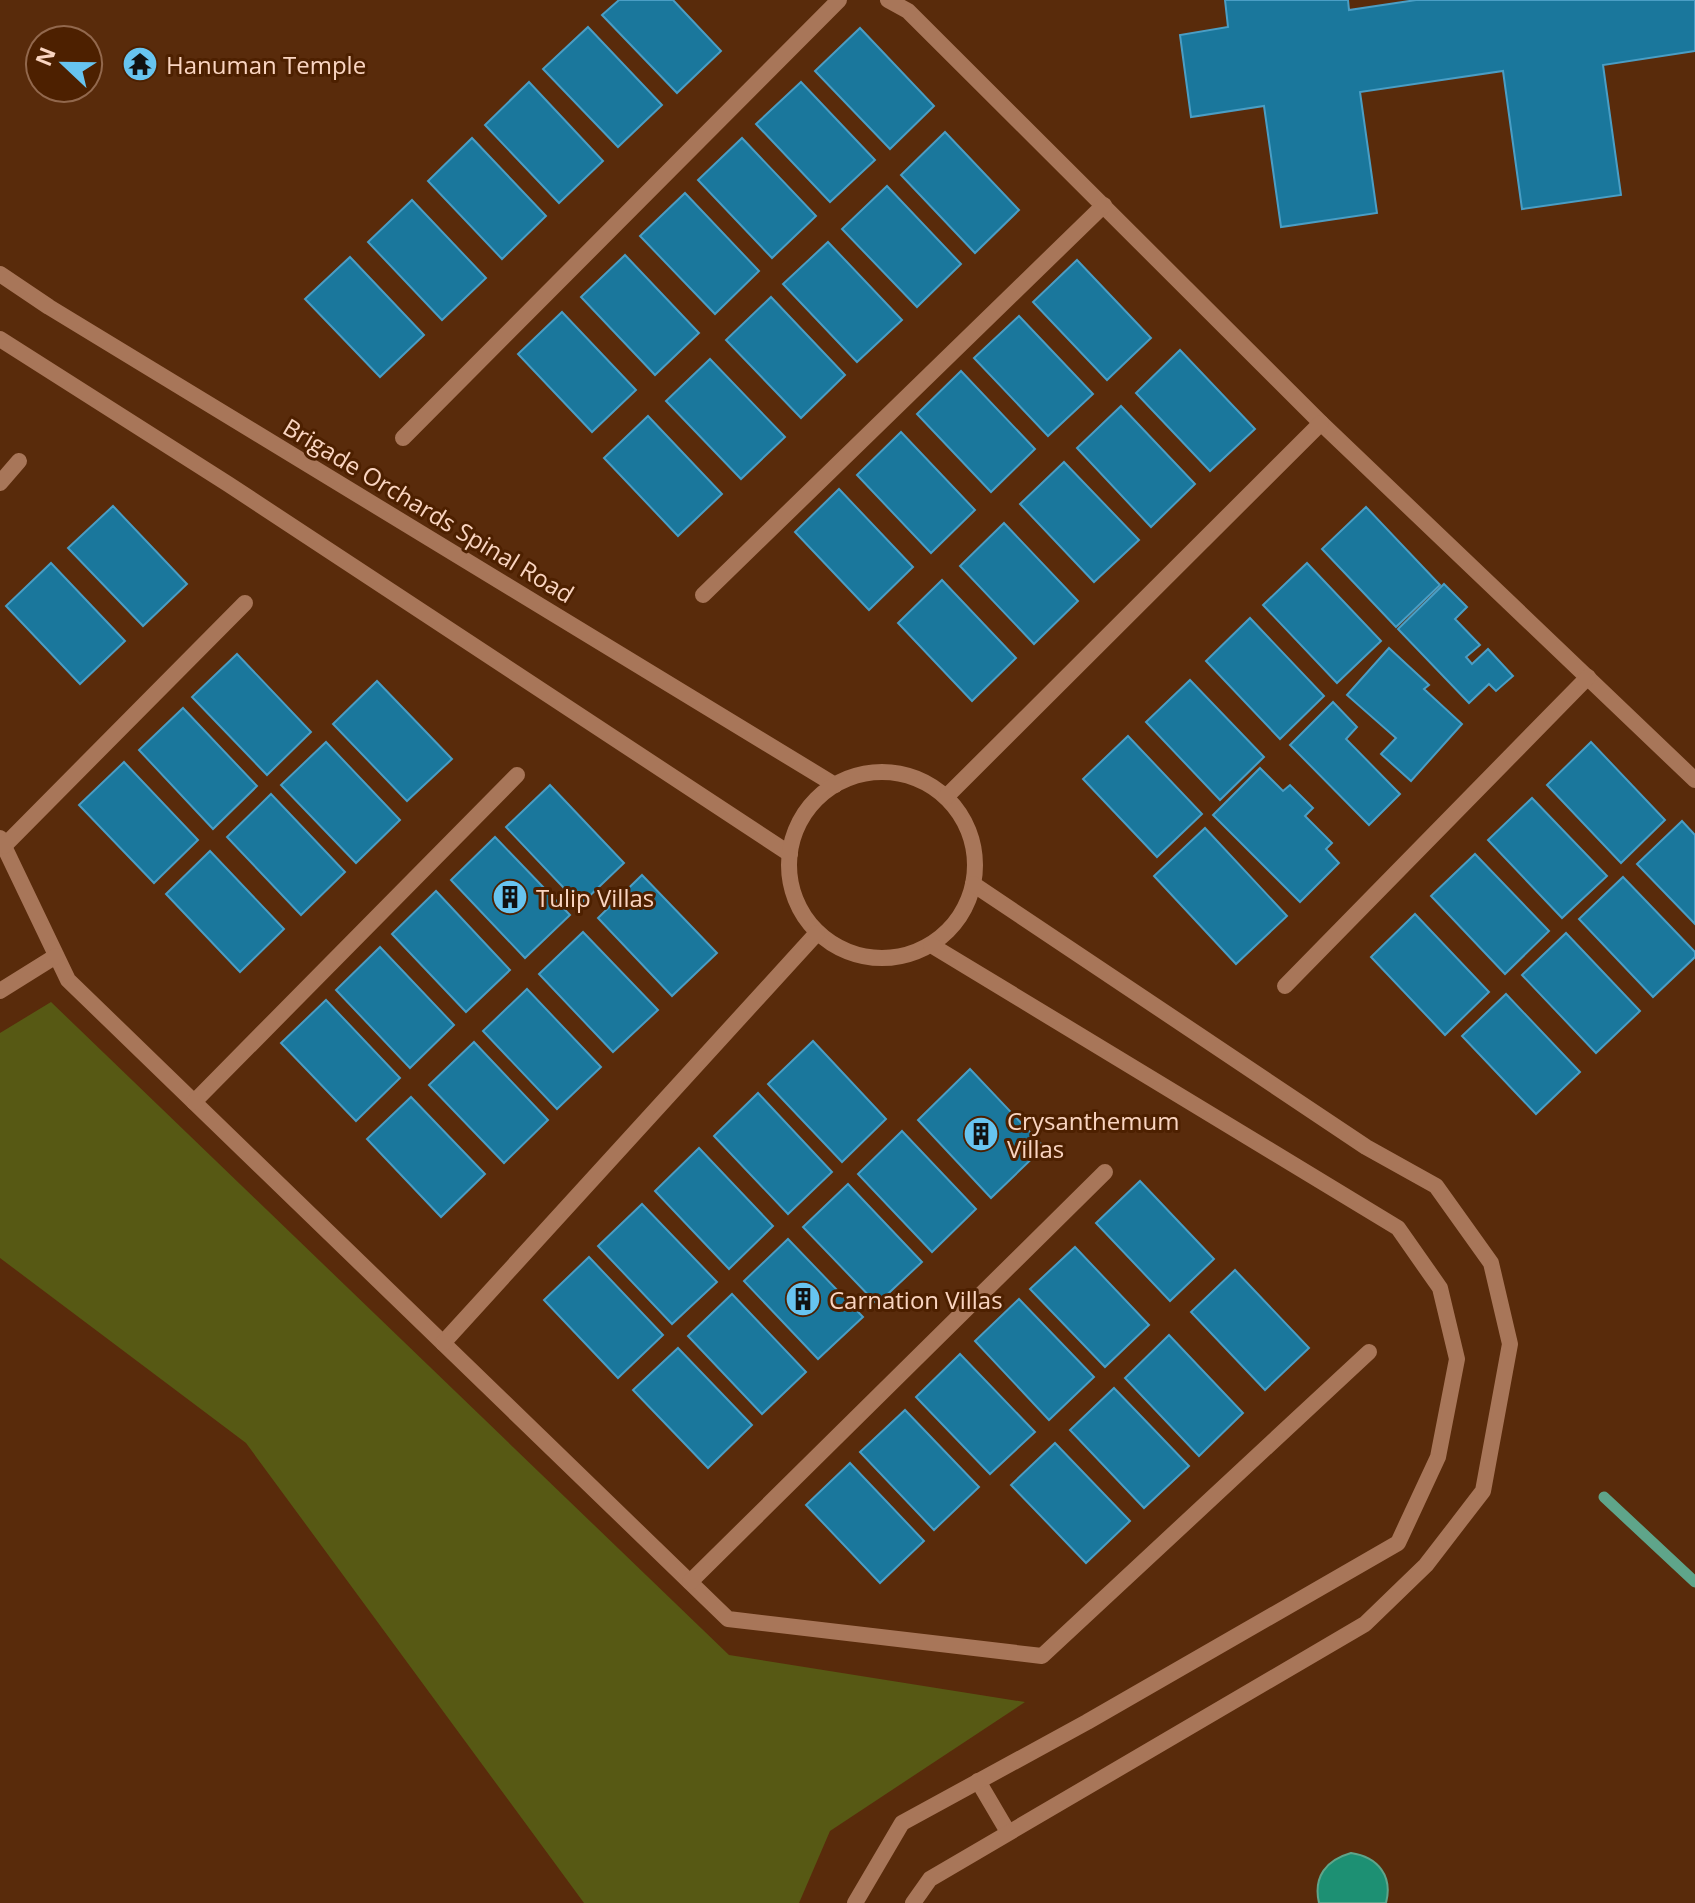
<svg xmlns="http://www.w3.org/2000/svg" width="1695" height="1903" viewBox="0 0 1695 1903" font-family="'Open Sans',sans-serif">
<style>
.green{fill:#575914}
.water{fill:#1d9073;stroke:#5fa58a;stroke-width:2}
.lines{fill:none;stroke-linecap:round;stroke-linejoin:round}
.stream{stroke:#5fa58a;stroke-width:11}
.building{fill:#1a779c;stroke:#4a9ec5;stroke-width:2}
.street{stroke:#a87659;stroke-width:16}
.labels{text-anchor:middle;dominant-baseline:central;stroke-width:6;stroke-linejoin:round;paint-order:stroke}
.poi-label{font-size:24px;fill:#fad5c1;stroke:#4d2000;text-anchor:start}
.street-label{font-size:24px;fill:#fad5c1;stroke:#4d2000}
</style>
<rect width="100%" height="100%" fill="#592b0b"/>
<path class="green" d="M51,1002L729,1655L1025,1702L830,1831L799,1903H584L246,1443L0,1258V1033Z"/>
<path class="water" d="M1351,1853C1378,1857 1393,1876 1386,1903H1319C1313,1877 1326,1860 1351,1853Z"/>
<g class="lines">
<path class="stream" d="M1604,1497L1695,1582"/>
</g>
<g class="building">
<path d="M619,0H673L721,51L677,93L602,15Z"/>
<path d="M1225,0H1348L1349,10L1416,0H1695V51L1603,65L1621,195L1522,209L1503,71L1360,92L1377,213L1281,227L1264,106L1191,117L1180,35L1228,27Z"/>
<path d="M588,27L662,105L618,147L543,69Z"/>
<path d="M860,28L934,106L890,149L815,71Z"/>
<path d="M529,82L603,161L559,203L485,125Z"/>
<path d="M801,82L875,160L830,202L756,124Z"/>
<path d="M945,132L1019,210L975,253L901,175Z"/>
<path d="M472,138L546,216L502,259L428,181Z"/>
<path d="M742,138L816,216L772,258L698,180Z"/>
<path d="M887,186L961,264L917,307L842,229Z"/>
<path d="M685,193L759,271L715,314L640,236Z"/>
<path d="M412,200L486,278L442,320L368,242Z"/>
<path d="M828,242L902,320L857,362L783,284Z"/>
<path d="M625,255L699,333L655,375L581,297Z"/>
<path d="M350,257L424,335L380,377L305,299Z"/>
<path d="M1077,260L1151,338L1107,380L1033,302Z"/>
<path d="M771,297L845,375L801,418L726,340Z"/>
<path d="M562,312L636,390L592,432L518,354Z"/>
<path d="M1019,316L1093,394L1048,436L974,358Z"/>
<path d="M1180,350L1255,429L1210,471L1136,393Z"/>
<path d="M710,359L785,437L741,479L666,401Z"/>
<path d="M961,371L1035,449L991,492L917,414Z"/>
<path d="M1121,406L1195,484L1151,527L1077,448Z"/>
<path d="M648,416L722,494L678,536L604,458Z"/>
<path d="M901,432L975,510L931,553L857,475Z"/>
<path d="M1064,462L1139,540L1094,582L1020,504Z"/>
<path d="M839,489L913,567L869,610L795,532Z"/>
<path d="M113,506L187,584L143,626L68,548Z"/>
<path d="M1366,507L1440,585L1396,627L1322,549Z"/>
<path d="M1004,523L1078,601L1034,644L960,566Z"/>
<path d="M51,563L125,641L80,684L6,606Z"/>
<path d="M1307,563L1381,641L1337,683L1263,605Z"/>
<path d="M942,580L1016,658L972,701L898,623Z"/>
<path d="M1444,584L1467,607L1455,619L1480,645L1466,657L1472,664L1488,649L1513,676L1496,691L1489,684L1469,703L1398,629Z"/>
<path d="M1250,618L1324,696L1280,739L1206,661Z"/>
<path d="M1389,648L1429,685L1424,689L1462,724L1411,781L1381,754L1396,738L1347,695Z"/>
<path d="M237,654L311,732L267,775L192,697Z"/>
<path d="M1190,680L1264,757L1220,800L1146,722Z"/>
<path d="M377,681L452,759L407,801L333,724Z"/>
<path d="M1333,702L1357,727L1346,739L1400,794L1369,825L1290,745Z"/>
<path d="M183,708L257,786L213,829L139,750Z"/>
<path d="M1128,736L1202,814L1157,857L1083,779Z"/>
<path d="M326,742L400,820L356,863L281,785Z"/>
<path d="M1591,742L1665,820L1621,863L1547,785Z"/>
<path d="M124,762L198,840L154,883L79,805Z"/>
<path d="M1260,768L1283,791L1290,785L1313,808L1305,816L1332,843L1326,849L1339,863L1300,902L1213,815Z"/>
<path d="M550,785L624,863L580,905L506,827Z"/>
<path d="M271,794L345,872L301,915L227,837Z"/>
<path d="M1532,798L1607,876L1562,918L1488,840Z"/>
<path d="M1682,821L1695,835V924L1637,864Z"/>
<path d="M1205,828L1287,916L1236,964L1154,876Z"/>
<path d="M495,837L570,915L525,958L451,880Z"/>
<path d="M210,851L284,929L240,972L166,894Z"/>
<path d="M1475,854L1549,931L1505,974L1431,896Z"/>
<path d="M642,875L717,953L672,996L598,918Z"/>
<path d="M1623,877L1695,952V957L1653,997L1579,919Z"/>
<path d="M436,891L510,970L466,1012L392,934Z"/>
<path d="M1415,914L1489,992L1445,1035L1371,957Z"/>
<path d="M583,932L658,1010L613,1052L539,974Z"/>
<path d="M1566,933L1640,1011L1596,1053L1522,975Z"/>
<path d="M380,947L454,1025L410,1068L336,990Z"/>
<path d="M527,989L601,1067L557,1109L483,1031Z"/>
<path d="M1506,994L1580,1072L1536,1114L1462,1036Z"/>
<path d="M326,1000L400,1078L356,1121L281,1043Z"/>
<path d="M813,1041L886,1119L842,1162L768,1084Z"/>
<path d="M474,1042L548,1120L504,1163L429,1085Z"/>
<path d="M970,1069L1044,1147L991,1198L918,1120Z"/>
<path d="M758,1093L832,1172L788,1214L714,1136Z"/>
<path d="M411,1097L485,1174L441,1217L367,1139Z"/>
<path d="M902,1131L976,1209L932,1252L858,1174Z"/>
<path d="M699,1148L773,1226L729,1269L655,1191Z"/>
<path d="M1140,1181L1214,1259L1170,1301L1096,1223Z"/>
<path d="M848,1184L922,1262L877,1304L803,1227Z"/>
<path d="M642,1204L717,1282L672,1324L598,1246Z"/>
<path d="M788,1239L863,1317L818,1359L744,1281Z"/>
<path d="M1075,1247L1149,1325L1105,1367L1030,1289Z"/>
<path d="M589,1257L663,1335L618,1378L544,1300Z"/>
<path d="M1235,1270L1309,1348L1265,1390L1191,1312Z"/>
<path d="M732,1294L806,1372L762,1414L688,1336Z"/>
<path d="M1019,1299L1094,1377L1049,1420L975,1341Z"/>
<path d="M1169,1335L1243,1413L1199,1456L1125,1378Z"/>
<path d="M678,1348L752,1425L708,1468L633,1390Z"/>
<path d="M960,1354L1035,1432L990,1474L916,1397Z"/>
<path d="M1114,1388L1189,1466L1144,1508L1070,1430Z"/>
<path d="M905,1410L979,1487L934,1530L860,1452Z"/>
<path d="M1055,1443L1130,1521L1086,1563L1011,1485Z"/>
<path d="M850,1463L924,1541L880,1583L806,1505Z"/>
</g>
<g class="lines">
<g class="street">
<path d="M888,0L908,11L1321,423L1695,780"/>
<path d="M0,274L49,307L835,785"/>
<path d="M0,339L228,484L790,854"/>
<path d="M403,438L839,0"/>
<path d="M0,483L19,461"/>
<path d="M703,595L1104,205"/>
<circle cx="882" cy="865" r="93"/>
<path d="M946,797L1321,423"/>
<path d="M0,838L68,980L728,1619L1042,1656L1369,1352"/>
<path d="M4,846L245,603"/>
<path d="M1285,986L1588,677"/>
<path d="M0,991L56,956"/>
<path d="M194,1102L517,775"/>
<path d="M443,1343L817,933"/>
<path d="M690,1582L1105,1172"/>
<path d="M978,1781L1008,1832"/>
<path d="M855,1903L902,1823L1087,1722L1398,1543L1438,1457L1457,1359L1440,1288L1398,1228L931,945"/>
<path d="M913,1903L930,1879L1365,1624L1426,1565L1483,1491L1510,1344L1491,1263L1436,1186L1366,1147L973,884"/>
</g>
</g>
<defs>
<symbol id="temple-disc" viewBox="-11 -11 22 22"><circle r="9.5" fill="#67c4f0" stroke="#4d2000"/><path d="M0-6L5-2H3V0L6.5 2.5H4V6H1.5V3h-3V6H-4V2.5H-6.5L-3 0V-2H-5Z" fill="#111"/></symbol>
<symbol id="building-disc" viewBox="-11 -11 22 22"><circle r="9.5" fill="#67c4f0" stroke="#4d2000"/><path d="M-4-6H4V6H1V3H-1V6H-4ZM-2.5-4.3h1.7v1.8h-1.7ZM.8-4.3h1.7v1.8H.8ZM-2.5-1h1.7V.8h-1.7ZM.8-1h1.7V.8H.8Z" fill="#111"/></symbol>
</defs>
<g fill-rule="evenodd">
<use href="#temple-disc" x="120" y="44" width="40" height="40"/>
<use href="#building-disc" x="490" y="877" width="40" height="40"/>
<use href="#building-disc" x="961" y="1114" width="40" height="40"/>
<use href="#building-disc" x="783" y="1279" width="40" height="40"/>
</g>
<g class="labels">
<g class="poi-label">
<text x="166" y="64">Hanuman Temple</text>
<text x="536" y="897">Tulip Villas</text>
<text x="1007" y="1120">Crysanthemum<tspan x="1007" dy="28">Villas</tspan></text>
<text x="829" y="1299">Carnation Villas</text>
</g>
<g class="street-label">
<text transform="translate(429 510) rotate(31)">Brigade Orchards Spinal Road</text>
</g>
</g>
<g transform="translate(64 64) rotate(292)"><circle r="38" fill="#4d2000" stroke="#92684d" stroke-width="2"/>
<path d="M0-6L14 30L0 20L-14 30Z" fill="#67c4f0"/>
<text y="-12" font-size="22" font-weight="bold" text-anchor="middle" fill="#fad5c1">N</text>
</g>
</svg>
